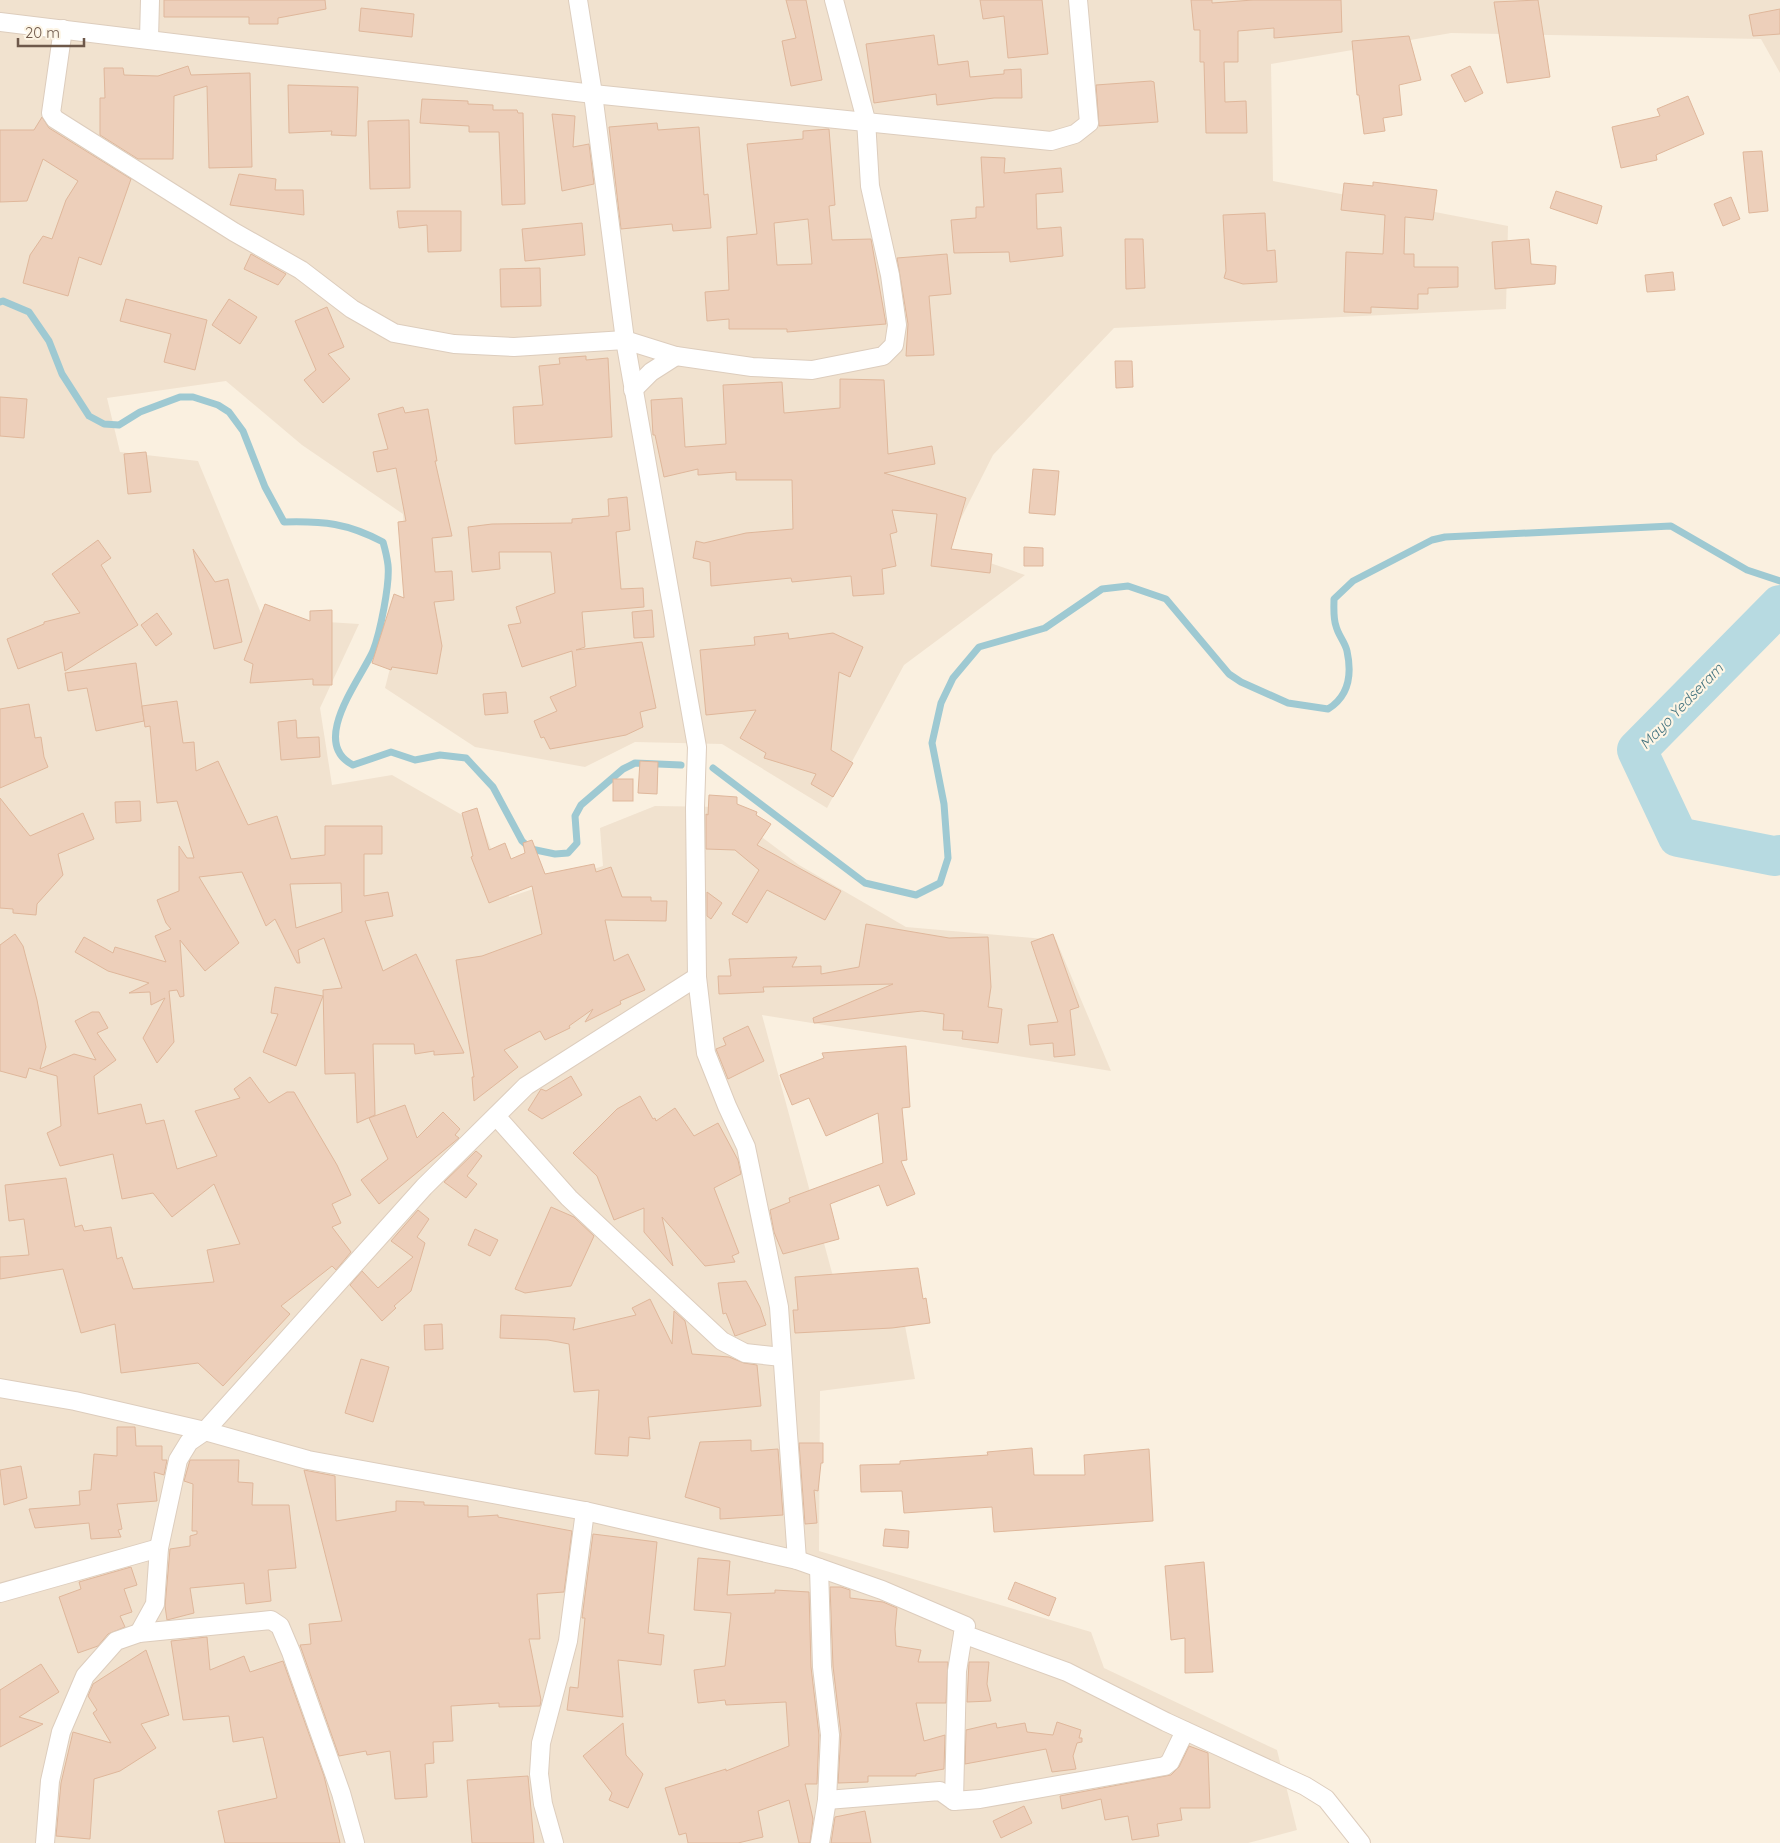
<svg xmlns="http://www.w3.org/2000/svg" width="1780" height="1843" viewBox="0 0 1780 1843" font-family="Quicksand,sans-serif">
<style>
.residential{fill:#f1e2cf}
.lines{fill:none;stroke-linecap:round;stroke-linejoin:round}
.stream{stroke:#9ec9d2;stroke-width:7}
.river{stroke:#b7dae1;stroke-width:40}
.building{fill:#edcfba;stroke:#dfb79b;fill-rule:evenodd}
.street-casing{stroke:#ddcdbd;stroke-width:20}
.street{stroke:#fff;stroke-width:18}
.labels{text-anchor:middle;dominant-baseline:central;stroke-width:4.5;stroke-linejoin:round;paint-order:stroke}
.water-label{font-size:15px;font-style:italic;fill:#467580;stroke:#fdf5e5}
</style>
<rect width="100%" height="100%" fill="#faf0e0"/>
<path class="residential" d="M0,0H1780V73L1761,39L1451,33L1271,64L1273,181L1508,226L1506,309L1114,328L993,455L946,548L1025,575L904,665L827,808L722,744L635,742L585,767L475,747L385,688L409,594L403,514L302,445L226,381L107,398L120,452L198,461L263,618L359,624L320,708L332,785L392,775L483,827L509,897L603,866L600,828L655,806L722,807L799,865L906,927L1056,940L1111,1071L762,1015L834,1280L900,1299L915,1379L820,1391L819,1551L1091,1632L1104,1668L1277,1750L1297,1830L1248,1843H0Z"/>
<g class="lines">
<g class="stream">
<path d="M0,302L3,301L29,312L49,341L62,374L89,416L104,424L119,425L140,412L180,397H193L218,405L229,412L243,431L265,487L284,522C324,521 347,523 383,542C385,549 387,557 388,565C390,584 380,633 373,651C360,680 309,743 353,765L391,752L415,760L440,755L466,758L493,787L522,841L531,849L555,854L568,853L577,843L575,816L581,805L623,769L635,763L681,765"/>
<path d="M713,768L865,883L916,895L940,883L948,858L944,804L932,743L941,703L953,678L979,647L1045,628L1102,589L1128,586L1166,599L1229,674L1241,682L1288,703L1328,709C1349,696 1352,674 1347,651C1345,642 1338,635 1336,626C1333,618 1334,607 1334,599L1353,581L1432,540L1445,537L1671,526L1747,570L1780,581"/>
</g>
<path class="river" d="M1780,605L1637,750L1678,837L1774,856L1780,855"/>
</g>
<g class="building">
<path d="M164,0H325L326,9L278,18V24H249V17H164Z"/>
<path d="M786,0H806L822,80L791,86L782,41L796,38Z"/>
<path d="M980,0H1042L1048,54L1008,58L1004,16L983,19Z"/>
<path d="M1191,0H1212V3L1253,0H1341L1342,32L1274,38V28L1238,31V62H1224L1225,102L1246,101L1247,133H1206L1204,62H1200V30H1194Z"/>
<path d="M1538,0L1550,77L1507,83L1494,2Z"/>
<path d="M361,8L414,14L412,37L359,31Z"/>
<path d="M1780,9V34L1753,36L1749,15Z"/>
<path d="M934,35L938,65L968,61L970,77L1004,74V70L1021,69L1022,98H994L937,105L936,94L874,103L866,44Z"/>
<path d="M1409,36L1421,80L1399,85L1402,115L1383,118L1385,131L1364,134L1359,95H1357L1352,41Z"/>
<path d="M188,66L191,75L250,73L252,167L209,168L207,86L174,96L173,159H138L100,135V98H105L104,68H123L124,75L158,76Z"/>
<path d="M1470,66L1483,93L1465,102L1451,75Z"/>
<path d="M1151,81L1154,82L1158,122L1099,126L1096,85Z"/>
<path d="M288,85L358,87L356,136L331,135L332,131L289,133Z"/>
<path d="M1688,96L1704,134L1656,155L1657,160L1621,168L1612,127L1660,116L1657,109Z"/>
<path d="M422,99L468,101V104L493,105V110H517L518,113H523L525,204L502,205L499,132H469V126L420,123Z"/>
<path d="M552,114L575,116L573,147L589,144L594,184L562,191Z"/>
<path d="M42,117L49,128L131,179L101,265L79,257L68,296L23,283L30,255L43,236L52,239L66,200L78,181L43,159L27,201L0,202V130H34Z"/>
<path d="M409,120L410,188L370,189L368,121Z"/>
<path d="M657,123L658,130L699,127L704,195L708,194L711,228L673,231L672,224L621,229L609,127Z"/>
<path d="M829,129L835,205L829,206L832,240L871,239L886,324L787,332V329H729V319L707,321L705,292L729,290L727,237L757,234L747,144L803,139V131ZM808,219L812,264L777,265L774,223Z"/>
<path d="M1762,151L1768,211L1749,213L1743,152Z"/>
<path d="M981,157L1005,158L1004,173L1061,168L1063,192L1036,194L1037,229L1061,227L1063,256L1010,262L1009,252L954,253L951,220L976,218V207H984Z"/>
<path d="M239,174L276,179L275,190H303L304,215L230,205Z"/>
<path d="M1373,182L1437,190L1433,220L1405,217L1404,254H1414V267H1458V287L1428,288V294H1418V309L1371,307V313L1344,312L1346,252L1383,254L1385,215L1341,210L1344,183L1373,186Z"/>
<path d="M1556,191L1602,206L1597,224L1550,208Z"/>
<path d="M1731,197L1740,219L1723,226L1714,204Z"/>
<path d="M397,211H461V251L428,252L427,225L399,228Z"/>
<path d="M1265,213L1267,251L1275,250L1277,282L1243,284L1224,278L1226,271L1223,215Z"/>
<path d="M582,223L585,255L525,261L522,229Z"/>
<path d="M1125,239H1143L1145,288L1126,289Z"/>
<path d="M1529,239L1531,264L1556,266L1555,284L1495,289L1492,242Z"/>
<path d="M251,254L286,274L278,285L244,269Z"/>
<path d="M947,254L951,294L929,296L934,355L906,356L908,324L897,258Z"/>
<path d="M540,268L541,306L501,307L500,269Z"/>
<path d="M1673,272L1675,290L1647,292L1645,275Z"/>
<path d="M126,299L207,320L195,370L164,362L171,334L120,321Z"/>
<path d="M229,299L257,317L240,344L212,325Z"/>
<path d="M327,307L344,347L328,354L350,379L323,403L304,380L316,370L295,321Z"/>
<path d="M586,356V360L608,358L612,437L515,444L513,407L543,405L539,366L560,364L559,358Z"/>
<path d="M1115,361H1132L1133,387L1116,388Z"/>
<path d="M840,379L884,380L888,454L932,446L935,464L884,473L966,498L951,549L992,554L990,573L931,566L937,514L892,510L897,532L890,534L896,566L882,569L884,594L853,596L851,576L792,582L791,578L711,586L710,562L693,558L696,541L704,543L746,533L793,529L792,480H736V472L698,475V469L664,477L655,435H653L651,400L682,398L685,447L726,444L723,385L782,382L784,413L840,408Z"/>
<path d="M0,397L27,399L24,438L0,436Z"/>
<path d="M403,407L405,413L428,409L437,461H435L452,536L432,538L435,572L452,571L454,600L434,602L442,646L437,674L392,667L391,670L372,663L394,594L404,598L398,522L406,521L396,468L377,472L373,452L388,449L378,414Z"/>
<path d="M146,452L151,492L128,494L124,454Z"/>
<path d="M1033,469L1059,471L1055,515L1029,513Z"/>
<path d="M627,497L630,530L616,532L621,589L643,588L644,607L582,612L585,647L576,650L642,642L656,708L640,712L643,727L626,735L550,749L544,737L541,738L534,721L557,711L550,697L576,686L572,651L522,667L508,625L521,623L516,607L555,593L551,552H499L500,569L472,572L468,527L492,524L572,523V519L609,516L608,499Z"/>
<path d="M98,540L111,558L101,565L138,625L65,671L62,652L18,669L7,639L44,624V622L80,613L52,574Z"/>
<path d="M1024,547L1043,548V566H1024Z"/>
<path d="M193,549L215,582L228,579L242,642L214,649Z"/>
<path d="M265,604L310,621V611L332,610V685H313V679L250,683L253,664L244,660Z"/>
<path d="M652,610L654,637L634,638L632,612Z"/>
<path d="M157,613L172,634L156,646L141,625Z"/>
<path d="M788,633L789,639L833,633L863,647L850,677L839,672L831,750L853,763L833,797L811,784L816,774L764,758L766,753L740,738L756,710L706,715L700,650L755,645L754,637Z"/>
<path d="M136,663L144,721L96,731L87,688L68,691L65,673Z"/>
<path d="M506,692L508,713L485,715L483,694Z"/>
<path d="M177,701L183,743L194,742L196,771L218,761L248,825L277,816L291,859L325,855V826H382V854H364V896L388,892L393,916L365,921L383,971L416,954L464,1053L434,1055V1051L415,1054L414,1044H373L375,1115L357,1123L355,1073L325,1074L323,990L342,988L324,938L298,950L300,963H297L275,919L266,926L242,872L199,877L239,943L205,971L180,940L184,996L180,997L177,990L169,991L174,1042L157,1063L143,1038L165,998L151,1005L150,992L129,993L149,983L108,971L75,952L84,937L113,953L115,947L166,962L155,936L171,929L166,923L157,900L179,891V846L187,858H194L177,801L157,803L150,726L145,727L142,706ZM341,883L342,912L296,928L290,884Z"/>
<path d="M29,704L35,738L41,737L44,757L48,767L0,788V709Z"/>
<path d="M296,720L297,738L319,737L320,757L281,760L278,722Z"/>
<path d="M640,761L658,762L657,794L638,793Z"/>
<rect x="613" y="779" width="20" height="22"/>
<path d="M709,795L737,797V804L757,812L756,815L771,824L757,845L841,891L825,920L767,890L747,923L732,914L759,870L735,850L706,849V814L708,815Z"/>
<path d="M0,798L30,836L83,813L94,839L58,854L63,875L37,904L36,915L13,913V909L0,908Z"/>
<path d="M140,801L141,821L116,823L115,802Z"/>
<path d="M477,808L489,850L505,843L511,859L525,853L523,843L532,840L545,874L594,864L596,872L611,867L622,897H651V901H667L666,921L605,920L614,961L628,954L645,990L620,1001L621,1004L585,1022L593,1009L569,1026L570,1028L545,1040L540,1031L504,1050L518,1067L474,1101L472,1077H474L456,960L482,956L542,934L532,886L489,903L471,857L473,856L462,813Z"/>
<path d="M707,892L722,903L711,919L707,916Z"/>
<path d="M866,924L949,938L988,937L991,987L988,1007L1002,1009L998,1043L962,1039L963,1031L943,1030L944,1014L922,1011L814,1023L813,1018L893,984L763,987L764,992L719,994L718,976H731L729,959L797,957L792,967L821,966V974L859,967Z"/>
<path d="M15,934L23,946L37,1000L46,1047L40,1069L74,1054L96,1060L75,1021L92,1012H99L108,1028L97,1033L116,1060L94,1076L98,1114L141,1104L146,1124L164,1120L177,1169L217,1156L195,1111L240,1098L234,1089L250,1077L269,1103L287,1092H294L337,1165L351,1195L332,1204L341,1223L332,1227L351,1252L336,1270L332,1266L281,1306L290,1314L223,1386L198,1363L121,1373L115,1324L81,1333L63,1269L0,1279V1257L29,1255L24,1219L9,1221L5,1185L66,1178L75,1227L82,1225L84,1231L111,1227L117,1259L122,1257L133,1289L214,1282L207,1250L240,1244L214,1184L172,1217L153,1193L122,1199L113,1154L60,1166L47,1133L61,1126L57,1076L29,1068L26,1078L0,1071V945Z"/>
<path d="M1053,934L1079,1007L1070,1010L1075,1055L1054,1057L1053,1043L1030,1045L1028,1025L1058,1022L1031,942Z"/>
<path d="M275,987L323,996L296,1066L263,1052L278,1014L271,1013Z"/>
<path d="M748,1026L764,1061L728,1079L716,1049L726,1045L723,1038Z"/>
<path d="M906,1046L910,1107L902,1108L907,1160L901,1161L915,1194L887,1206L879,1185L830,1204L839,1239L783,1254L774,1232L770,1210L790,1202L789,1198L883,1163L878,1113L826,1136L809,1098L792,1105L780,1075L824,1058L822,1053Z"/>
<path d="M571,1076L582,1095L542,1119L528,1110L541,1089L546,1091Z"/>
<path d="M640,1096L653,1119L655,1118L656,1121L675,1108L694,1136L718,1123L738,1160L741,1174L714,1188L739,1253L732,1256L735,1262L705,1266L662,1217L673,1266L644,1232V1208L614,1220L597,1176L573,1153L617,1109Z"/>
<path d="M405,1105L417,1138L443,1112L460,1129L455,1135L459,1138L379,1204L361,1180L388,1159L369,1118Z"/>
<path d="M476,1151L482,1156L467,1176L477,1184L466,1198L444,1182Z"/>
<path d="M551,1207L574,1217L594,1236L571,1286L525,1293L515,1289Z"/>
<path d="M418,1210L429,1219L417,1237L425,1243L411,1291L394,1306L396,1308L382,1321L350,1285L362,1271L378,1288L413,1257L391,1241Z"/>
<path d="M475,1229L498,1240L490,1256L468,1245Z"/>
<path d="M918,1268L923,1299L926,1298L930,1323L892,1328L795,1333L793,1310H798L795,1277Z"/>
<path d="M746,1281L760,1307L766,1325L735,1336L726,1313L723,1314L718,1283Z"/>
<path d="M650,1299L672,1344L674,1311L685,1321L692,1354L729,1357L744,1363L757,1365L761,1406L648,1417L650,1439L629,1437L628,1456L595,1454L599,1390L574,1392L569,1344L548,1340L500,1338L501,1315L575,1318L573,1330L636,1315L632,1308Z"/>
<path d="M442,1324L443,1349L425,1350L424,1325Z"/>
<path d="M361,1359L389,1367L373,1422L345,1413Z"/>
<path d="M117,1427H135L136,1446H162V1460H167L164,1475L154,1472L157,1501L117,1504L122,1529L118,1530L121,1537L91,1539L89,1523L35,1528L29,1509L80,1505L79,1491L91,1490L94,1454L117,1456Z"/>
<path d="M751,1440V1451L778,1449L783,1515L720,1519V1508L685,1497L700,1442Z"/>
<path d="M799,1443H823V1463H821L818,1491L814,1490L817,1523L805,1524Z"/>
<path d="M1032,1448L1034,1475H1085L1084,1455L1149,1449L1153,1521L994,1532L992,1507L904,1513L902,1491L861,1492L860,1465L900,1464V1461L988,1455L987,1452Z"/>
<path d="M190,1460H239L238,1482L253,1483L252,1505H289L296,1568L268,1570L271,1601L246,1604L244,1583L190,1588L194,1613L167,1620L165,1606L170,1549L190,1546V1536L197,1534V1531H192L193,1484L184,1481Z"/>
<path d="M21,1466L27,1498L4,1505L0,1470Z"/>
<path d="M304,1470L335,1476L336,1521L396,1511V1501L424,1502V1505L468,1506V1517L498,1515V1517L572,1531L564,1592L537,1594L540,1639H529L541,1700L540,1706L499,1707V1703L451,1706L453,1741L433,1742L434,1763L425,1764L427,1797L395,1799L390,1751L367,1755L366,1751L339,1756L300,1645L311,1644L309,1624L342,1621Z"/>
<path d="M885,1529L909,1531L908,1548L883,1546Z"/>
<path d="M593,1534L657,1542L648,1633L664,1635L661,1665L618,1660L623,1717L567,1710L570,1687L578,1688L585,1618H582Z"/>
<path d="M698,1558L730,1561L727,1595L775,1593V1590L809,1592L811,1667L819,1735L817,1784H805L813,1819L810,1843H799L789,1800L758,1811L763,1837L738,1843H688L686,1833L679,1835L665,1788L726,1769V1771L789,1746L786,1702L726,1705L725,1700L698,1703L694,1670L725,1666L731,1613L694,1610Z"/>
<path d="M1204,1562L1213,1672L1185,1673V1638L1171,1640L1165,1566Z"/>
<path d="M131,1567L137,1585L124,1589L132,1612L120,1616L125,1627L108,1634L98,1646L78,1653L59,1597L81,1589L79,1582Z"/>
<path d="M1015,1582L1056,1598L1049,1616L1008,1599Z"/>
<path d="M830,1587H841L850,1590V1598L883,1602L897,1608L895,1629L896,1646L921,1650L918,1662H948L946,1703H916L924,1741L945,1735L944,1769L916,1774V1776H868V1782L838,1783L841,1734L833,1666Z"/>
<path d="M207,1637L210,1670L244,1656L250,1672L283,1661L324,1776L340,1843H225L218,1811L277,1798L263,1737L233,1742L229,1716L183,1720L171,1641Z"/>
<path d="M146,1650L169,1715L141,1724L156,1748L120,1771L94,1779L90,1839L56,1836L61,1783L73,1732L111,1743L93,1713L97,1710L88,1696L93,1684Z"/>
<path d="M969,1662H989L987,1684L991,1701L967,1702Z"/>
<path d="M41,1664L59,1692L19,1717L43,1724L0,1747V1690Z"/>
<path d="M1057,1722L1081,1730L1079,1738H1082V1742L1077,1743L1073,1756L1076,1769L1052,1772L1046,1749L965,1764L966,1730L996,1723L997,1728L1025,1723L1027,1732L1053,1735Z"/>
<path d="M623,1723L626,1755L643,1774L628,1808L609,1800L612,1793L583,1756Z"/>
<path d="M1189,1746L1208,1753L1210,1808H1180L1182,1820L1157,1824L1159,1836L1132,1840L1128,1816L1105,1820L1101,1799L1062,1809L1060,1796L1171,1775L1179,1767Z"/>
<path d="M528,1776L534,1843H472L467,1780Z"/>
<path d="M1024,1806L1032,1823L1001,1838L993,1821Z"/>
<path d="M865,1811L871,1843H831L835,1817Z"/>
</g>
<g class="lines">
<defs>
<g id="street">
<path d="M578,0L593,94L625,340L697,747L695,808L697,977L706,1053L727,1106L746,1147L779,1307L797,1560"/>
<path d="M0,22L593,94L1051,141L1075,134L1089,123L1078,0"/>
<path d="M63,29L51,113L55,119L234,232L301,270L352,309L394,333L454,344L514,347L625,340L676,356L752,367L812,370L883,356L894,345L897,325L890,275L870,186L866,120L834,0"/>
<path d="M149,39L150,0"/>
<path d="M633,390L651,372L676,356"/>
<path d="M496,1116L569,1198L722,1341L745,1353L782,1357"/>
<path d="M0,1388L75,1401L205,1431L308,1460L585,1511L797,1560L882,1590L966,1626L963,1634L1067,1672L1166,1722L1305,1786L1326,1799L1361,1843"/>
<path d="M819,1568L822,1667L830,1735L827,1800L820,1843"/>
<path d="M0,1593L159,1548"/>
<path d="M139,1633L155,1604L159,1548L178,1460L189,1442L205,1431L424,1187L526,1086L697,977"/>
<path d="M827,1800L940,1791L954,1801L980,1799L1165,1766L1170,1762L1185,1731"/>
<path d="M954,1801L957,1671L963,1634"/>
<path d="M45,1843L50,1781L61,1732L85,1676L116,1641L139,1633L271,1620L280,1626L291,1652L341,1793L355,1843"/>
<path d="M554,1843L543,1804L539,1774L541,1743L568,1641L585,1511"/>
</g>
</defs>
<use href="#street" class="street-casing"/>
<use href="#street" class="street"/>
</g>
<g class="labels">
<g class="water-label">
<text transform="translate(1681 706) rotate(-46)">Mayo Yedseram</text>
</g>
</g>
<path d="M18 38v8h66v-8" fill="none" stroke="#6e584a" stroke-width="2.5"/>
<text x="25" y="38" font-size="15" fill="#6e584a" stroke="#fdf5e5" stroke-width="4" paint-order="stroke">20 m</text>
</svg>
